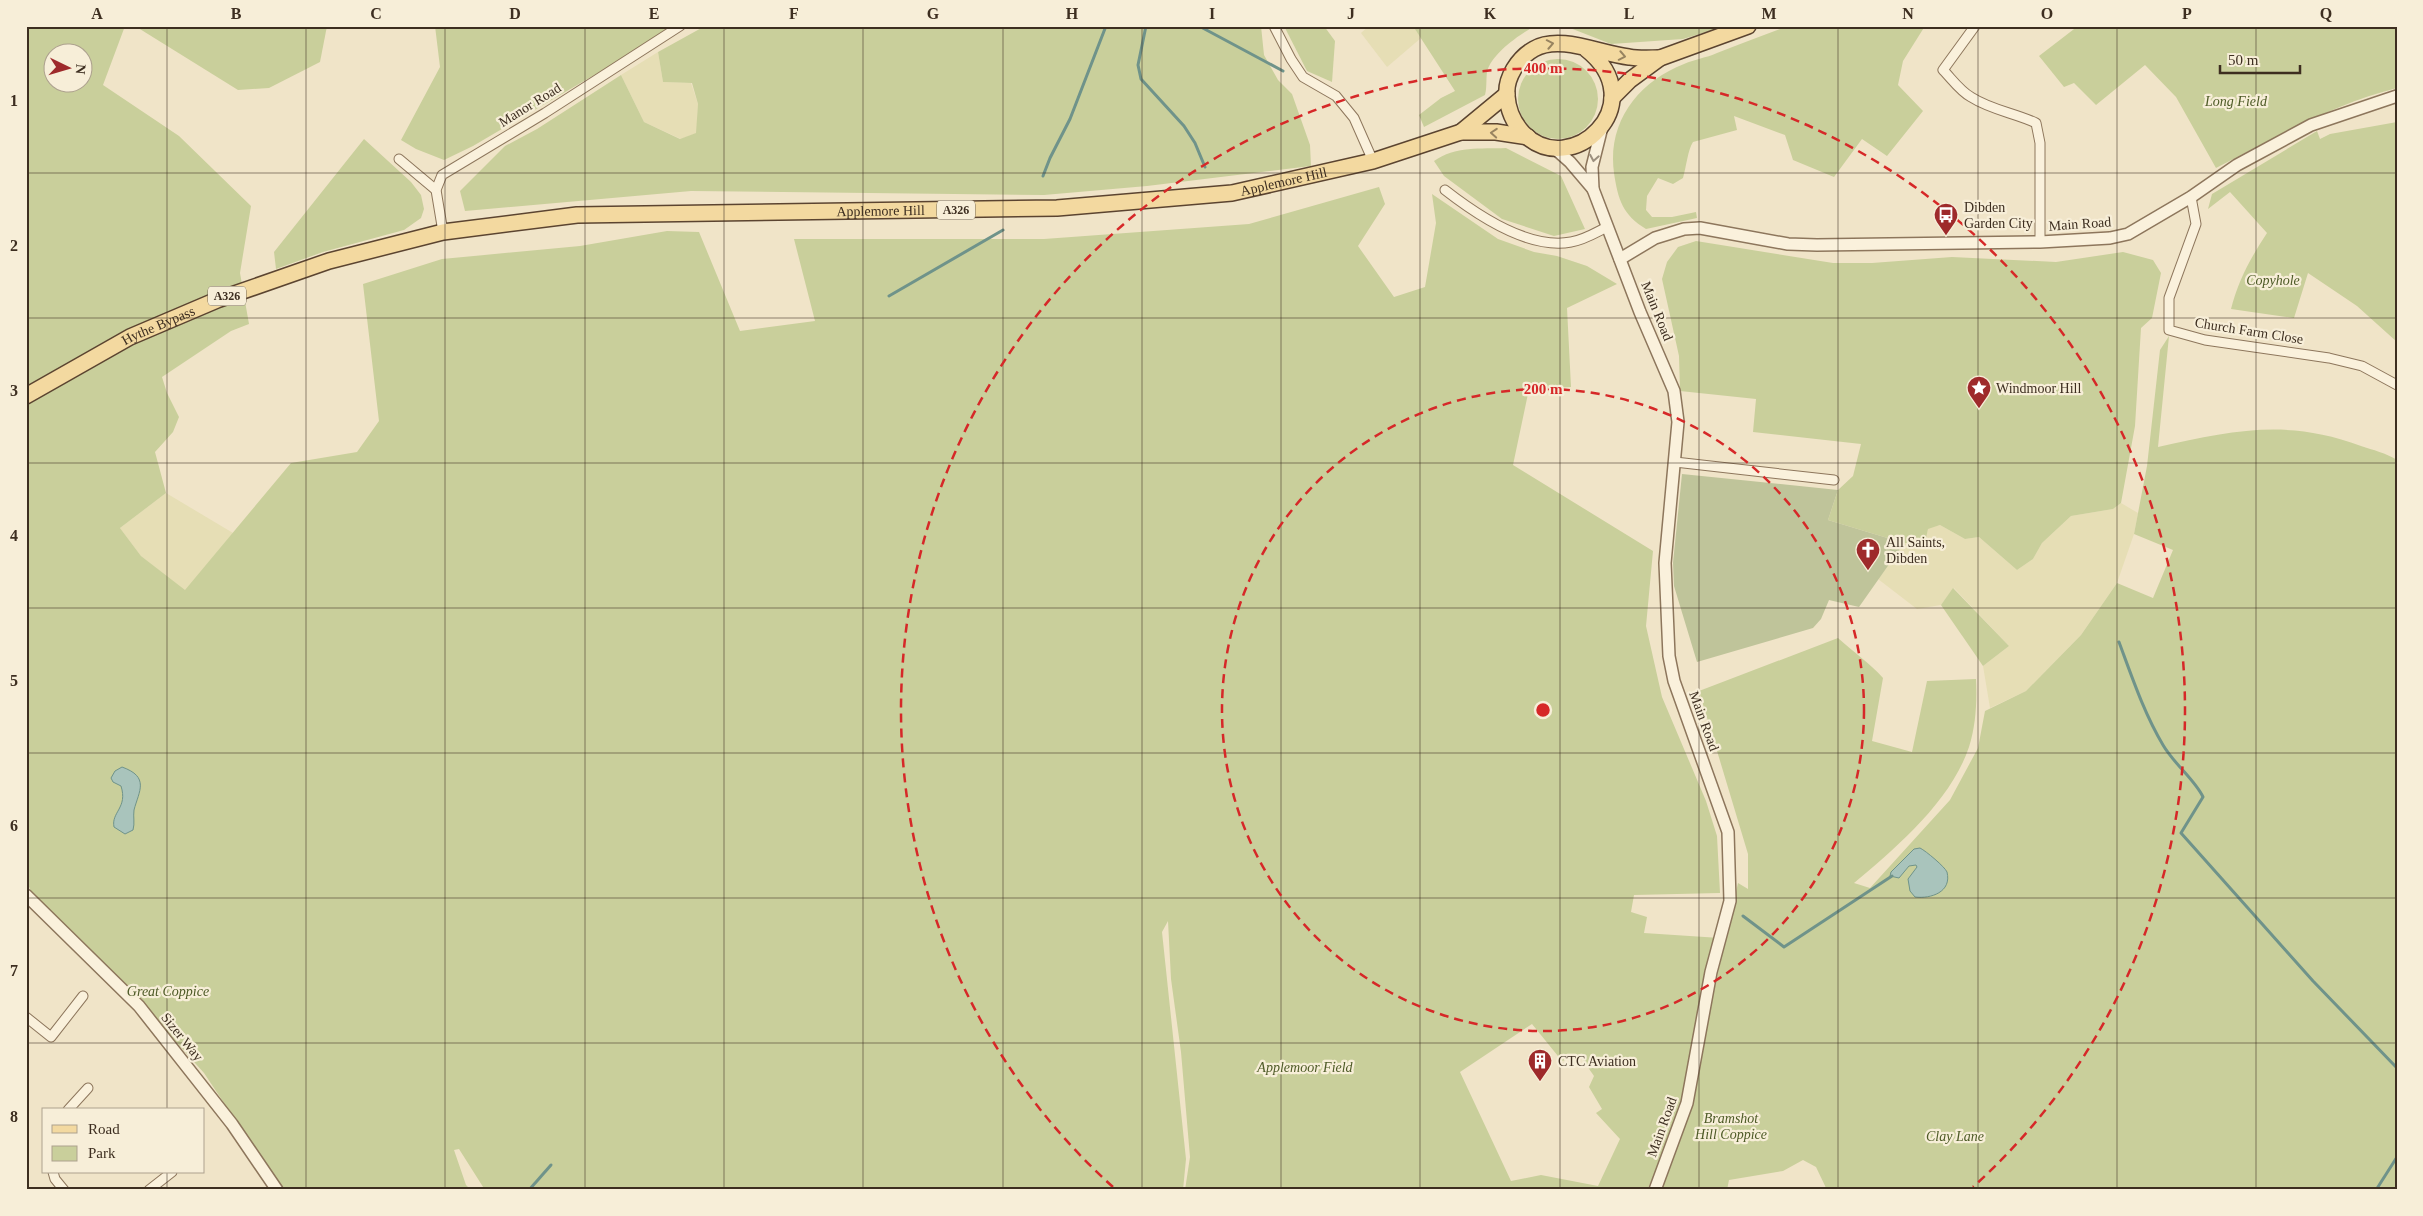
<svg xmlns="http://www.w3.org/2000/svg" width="2423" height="1216" viewBox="0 0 2423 1216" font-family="Georgia,serif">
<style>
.farmland{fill:#e6deb5}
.green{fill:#c9cf9b;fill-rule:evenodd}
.cemetery{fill:#bfc49a}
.water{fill:#a9c4bc;stroke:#6f938a}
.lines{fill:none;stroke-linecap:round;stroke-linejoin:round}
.stream{stroke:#6f938a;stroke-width:3}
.minor-casing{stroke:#8d765c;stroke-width:11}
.tertiary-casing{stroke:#8d765c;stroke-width:14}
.primary-casing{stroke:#5b4430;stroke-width:18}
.minor{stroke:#faf1dc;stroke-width:9}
.tertiary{stroke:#faf1dc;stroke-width:11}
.primary{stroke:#f3d9a0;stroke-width:15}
.oneway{stroke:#988460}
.oneway2{stroke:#9c907e}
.grid{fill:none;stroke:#3d2e20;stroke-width:1;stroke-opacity:0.55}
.ring{fill:none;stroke:#d62828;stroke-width:2.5;stroke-dasharray:9 6}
.labels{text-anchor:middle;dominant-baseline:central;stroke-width:4.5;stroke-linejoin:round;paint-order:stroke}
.shield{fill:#f7eed8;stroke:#756857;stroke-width:1}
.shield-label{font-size:12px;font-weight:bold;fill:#3d2e20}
.park-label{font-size:14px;font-style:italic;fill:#4d5a26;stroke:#f7eed8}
.street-label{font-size:14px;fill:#3d2e20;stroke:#f7eed8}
.poi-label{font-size:14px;fill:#3d2e20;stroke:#f7eed8;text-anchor:start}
.centre{fill:#d62828;stroke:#f7eed8;stroke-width:2.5}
.ring-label{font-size:15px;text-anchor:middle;font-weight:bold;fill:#d62828;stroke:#f7eed8;stroke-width:4.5;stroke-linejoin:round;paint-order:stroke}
.neatline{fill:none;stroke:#3d2e20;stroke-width:2}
.grid-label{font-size:16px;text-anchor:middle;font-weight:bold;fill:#3d2e20}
</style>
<rect width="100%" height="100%" fill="#f0e4c8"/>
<g class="farmland">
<path d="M1369,26H1413L1421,38L1387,67L1361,33Z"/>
<path d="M658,52L663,82L691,83L698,104L697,133L681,139L644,122L621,75Z"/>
<path d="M166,493L233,533L185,591L141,556L120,528Z"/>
<path d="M2121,503L2138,513L2134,534L2117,583L2081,635L2026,691L1990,708L1983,666L2009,646L1954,588L1941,605L1917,609L1878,579L1904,543H1925L1928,528L1940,525L1965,539L1979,537L2017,570L2033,559L2042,543L2071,516L2113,509Z"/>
</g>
<g class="green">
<path d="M26,26H125L103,85L179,136L251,206L240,273L249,324L231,331L162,377L167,393L179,417L173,432L155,452L166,493L120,528L141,556L185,590L291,463L357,452L379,421L363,284L442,259L580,246L667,231L699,232L740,331L815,321L794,239H1044L1249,224L1379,187L1385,204L1358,246L1394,297L1425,287L1436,223L1432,194L1498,239L1534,252L1557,256L1587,266L1617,284L1567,308L1571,387L1529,389L1513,465L1653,551L1646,626L1662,697L1706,801L1717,836L1720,893L1634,895L1631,912L1647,917L1644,933L1720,938L1698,1047L1714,991L1738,883L1748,889V854L1699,691L1838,638C1853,652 1870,663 1883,678L1872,741L1912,752L1927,681L1976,679C1977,702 1976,725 1969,747C1951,801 1896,848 1854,883L1870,888L1950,800L1978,748L1985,711L2026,691L2081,635L2117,583L2153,598L2173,550L2134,534L2147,466L2160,350L2169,336L2158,447C2232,431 2287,418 2361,446C2373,450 2386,453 2397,460V1190H1827L1816,1167L1803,1160L1783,1171L1729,1180L1727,1190H1655L1674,1133L1647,1190H1185L1190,1157L1181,1052L1171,979L1168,921L1162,932L1186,1159L1183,1190H485L459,1149L454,1150L466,1185L471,1190H282L204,1073L159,1023L34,898L26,880ZM52,52H82V82H52ZM1532,1024L1562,1061L1580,1056L1594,1076L1589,1087L1602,1109L1596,1113L1620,1139L1598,1186L1541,1175L1511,1181L1460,1072Z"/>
<path d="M135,26H327L320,62L269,88L238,90Z"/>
<path d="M435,26H678L473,146L444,160L416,149L401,140L440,67Z"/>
<path d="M705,26H1261L1264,55L1278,80L1292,94L1310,145L1311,166L1147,186L1044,195L691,191L465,211L460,191L505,146L537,129L621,75L644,122L680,139L696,133L698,104L692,83L663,82L658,52Z"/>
<path d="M1284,26H1324L1335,41L1332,82L1307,71Z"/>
<path d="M1413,26H1535C1520,34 1491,54 1487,72C1486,79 1487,88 1485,95L1424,127L1419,115L1441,98L1455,91Z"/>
<path d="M1565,26H1726L1683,39L1611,44Z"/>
<path d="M1788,26H1925L1903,61L1898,85L1923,111L1887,156L1862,139L1834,177L1793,160L1785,135L1734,116L1737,130L1693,142C1688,149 1686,168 1683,178L1673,184L1658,178L1647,196L1646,210L1652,217H1672L1696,212L1697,218L1646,229C1623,215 1618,200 1614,173C1607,122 1638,82 1684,64C1695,59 1706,58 1717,53C1740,44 1764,35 1788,26Z"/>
<path d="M2078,26H2397V88C2333,104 2274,138 2216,168L2176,97L2145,65L2096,105L2074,83L2064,87L2039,56Z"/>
<circle cx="1558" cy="99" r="40"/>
<path d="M2397,122V342L2357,306L2308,273L2294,318L2231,309C2238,281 2251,257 2267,233L2230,192L2208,209L2212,194L2317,131L2320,139L2330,134Z"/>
<path d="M364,139L411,182L421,195L424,209L421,218L404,230L323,252L276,269L274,252Z"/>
<path d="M1506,148L1561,176L1585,229L1554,236L1502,219L1444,176L1434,161C1455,146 1481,149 1506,148Z"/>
<path d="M1696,241L1833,263H1872L1952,257L2056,262L2123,252L2153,260L2161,273L2152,318L2141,328L2135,426L2121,503L2113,509L2071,516L2042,543L2033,559L2017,570L1979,537L1965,539L1940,525L1928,529L1925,543H1904L1828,520L1838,490L1853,476L1861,444L1753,432L1756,399L1680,391L1679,356L1662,279L1667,262L1678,247Z"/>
<path d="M1953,588L2009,646L1983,666L1941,605Z"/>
</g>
<path class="cemetery" d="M1682,474L1838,490L1828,520L1904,543L1859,607L1829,600L1821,619L1813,628L1697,662L1674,586L1673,563Z"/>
<g class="water">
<path d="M122,767C150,777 139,791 134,810C133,817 135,823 133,830L125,834L114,827C111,812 128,808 121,786L113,782L111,778L115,771Z"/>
<path d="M1920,848C1926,851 1945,867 1947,872C1952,892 1931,899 1915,897L1910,891L1908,879L1917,867L1916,865L1909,866L1899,878L1890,876L1891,872L1914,849Z"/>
</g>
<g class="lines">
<g class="stream">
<path d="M1146,26L1138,65L1141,79L1184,126L1195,143L1205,167"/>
<path d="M1199,26L1283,71"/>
<path d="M1043,176L1050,158L1070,119L1106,26"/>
<path d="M889,296L1003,230"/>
<path d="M2119,642C2132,677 2144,713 2163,745C2174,764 2195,780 2203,797L2181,833L2313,981L2397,1068"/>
<path d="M1743,916L1784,947L1892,876"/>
<path d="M529,1190L551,1165"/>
<path d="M2376,1190L2397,1157"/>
</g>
<defs>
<g id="minor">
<path d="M1274,26L1291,59L1303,77L1336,96L1354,118L1373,161"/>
<path d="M1975,26L1943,70C1951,78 1960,91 1971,97C1991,110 2015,113 2036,123L2040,143V242"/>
<path d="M399,159L436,190"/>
<path d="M1445,190C1477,215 1528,250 1571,242C1584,240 1595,233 1607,227"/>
<path d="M2191,197L2196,224L2169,298V330L2205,340L2329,358L2362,366L2397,385"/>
<path d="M443,232L436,190L442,175L545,113L680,26"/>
<path d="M1675,462L1834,480"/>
<path d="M26,1017L51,1037L83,996"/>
<path d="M68,1110L88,1088"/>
<path d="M53,1172L55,1179L64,1190"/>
<path d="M149,1190L172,1172"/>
</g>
<g id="tertiary">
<path d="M1602,127L1592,167L1593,189L1640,312L1674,391L1678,422L1665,563L1669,656L1674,681L1728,832L1730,901L1711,972L1687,1103L1655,1190"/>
<path d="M1553,147L1570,162L1593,189"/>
<path d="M1620,259L1655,238L1684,229L1700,228L1788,244L1817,245L2040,242L2110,238L2128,234L2191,197L2237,165L2311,125L2397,96"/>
<path d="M26,895L139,1006L232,1124L277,1190"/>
</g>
<g id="primary">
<path d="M1586,49C1655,103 1571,182 1523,133C1513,122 1508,111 1507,96C1505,78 1518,58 1534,49C1560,34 1600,54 1629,57C1639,59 1650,58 1660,58"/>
<path d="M1612,98L1630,80L1660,58L1748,26"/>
<path d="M1461,132L1507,94"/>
<path id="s1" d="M26,396L130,337L217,300L329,261L443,232L577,215L1057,208L1232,193L1373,161L1461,132H1496L1528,137"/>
</g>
</defs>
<use href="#minor" class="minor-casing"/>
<use href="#tertiary" class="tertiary-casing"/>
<use href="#primary" class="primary-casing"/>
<use href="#minor" class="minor"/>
<use href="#tertiary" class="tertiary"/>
<use href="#primary" class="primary"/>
</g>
<defs><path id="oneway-chevron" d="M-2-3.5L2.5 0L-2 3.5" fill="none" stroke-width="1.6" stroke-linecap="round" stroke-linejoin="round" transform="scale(1.25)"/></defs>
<g class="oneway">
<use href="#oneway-chevron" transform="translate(1550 44) rotate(-11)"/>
<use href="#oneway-chevron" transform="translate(1622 56) rotate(11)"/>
<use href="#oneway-chevron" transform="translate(1494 133) rotate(-176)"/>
</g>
<use class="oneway2" href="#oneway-chevron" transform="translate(1594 158) rotate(100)"/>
<path class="grid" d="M167,26V1110M306,26V1190M445,26V1190M585,26V1190M724,26V1190M863,26V1190M1003,26V1190M1142,26V1190M1281,26V1190M1420,26V1190M1560,26V1190M1699,26V1190M1838,26V1190M1978,26V1190M2117,26V1190M2256,26V1190M26,173H2397M26,318H2397M26,463H2397M26,608H2397M26,753H2397M26,898H2397M26,1043H2397M167,1172V1190"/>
<g class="ring">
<circle cx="1543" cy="710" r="321"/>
<path d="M1113 1187A642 642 0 1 1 1973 1187"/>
</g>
<defs>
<symbol id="bus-pin" viewBox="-11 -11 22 30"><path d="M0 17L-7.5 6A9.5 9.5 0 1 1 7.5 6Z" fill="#9e2a2b" stroke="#f7eed8"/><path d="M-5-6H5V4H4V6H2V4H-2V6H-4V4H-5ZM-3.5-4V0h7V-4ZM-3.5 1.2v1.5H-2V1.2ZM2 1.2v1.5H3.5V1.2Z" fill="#fff"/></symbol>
<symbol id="sight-pin" viewBox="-11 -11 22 30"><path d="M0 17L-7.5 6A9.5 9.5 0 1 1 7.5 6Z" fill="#9e2a2b" stroke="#f7eed8"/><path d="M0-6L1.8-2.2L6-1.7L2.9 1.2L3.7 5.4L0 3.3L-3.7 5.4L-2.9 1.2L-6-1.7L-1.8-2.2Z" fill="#fff"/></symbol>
<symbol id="church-pin" viewBox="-11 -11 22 30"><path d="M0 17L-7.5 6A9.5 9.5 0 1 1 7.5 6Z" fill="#9e2a2b" stroke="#f7eed8"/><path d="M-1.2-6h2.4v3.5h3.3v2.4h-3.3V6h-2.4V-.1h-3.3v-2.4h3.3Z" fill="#fff"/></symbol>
<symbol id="building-pin" viewBox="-11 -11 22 30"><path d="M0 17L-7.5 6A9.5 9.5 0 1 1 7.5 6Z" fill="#9e2a2b" stroke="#f7eed8"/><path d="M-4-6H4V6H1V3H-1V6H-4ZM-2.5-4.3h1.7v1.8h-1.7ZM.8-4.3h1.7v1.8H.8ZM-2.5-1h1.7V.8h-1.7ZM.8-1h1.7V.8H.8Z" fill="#fff"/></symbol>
</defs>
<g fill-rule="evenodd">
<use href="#bus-pin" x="1932" y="201" width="28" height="38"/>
<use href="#sight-pin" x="1965" y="374" width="28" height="38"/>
<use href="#church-pin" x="1854" y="536" width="28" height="38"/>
<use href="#building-pin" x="1526" y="1047" width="28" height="38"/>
</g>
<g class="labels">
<g class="shield">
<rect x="937" y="200.5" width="38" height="19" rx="4"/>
<rect x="208" y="286.5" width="38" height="19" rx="4"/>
</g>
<g class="shield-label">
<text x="956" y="210">A326</text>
<text x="227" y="296">A326</text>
</g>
<g class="park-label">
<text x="2236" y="101">Long Field</text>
<text x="2273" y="280">Copyhole</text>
<text x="168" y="991">Great Coppice</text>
<text x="1305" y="1067">Applemoor Field</text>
<text x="1731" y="1118">Bramshot<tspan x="1731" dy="16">Hill Coppice</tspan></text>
<text x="1955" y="1136">Clay Lane</text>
</g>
<g class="street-label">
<text transform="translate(530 105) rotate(-32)">Manor Road</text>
<text stroke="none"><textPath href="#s1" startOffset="1294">Applemore Hill</textPath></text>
<text stroke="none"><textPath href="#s1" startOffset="889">Applemore Hill</textPath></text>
<text transform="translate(2080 224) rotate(-4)">Main Road</text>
<text transform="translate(1657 311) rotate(68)">Main Road</text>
<text stroke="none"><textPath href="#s1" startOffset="150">Hythe Bypass</textPath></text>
<text transform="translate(2249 331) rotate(9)">Church Farm Close</text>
<text transform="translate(1704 721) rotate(70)">Main Road</text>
<text transform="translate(182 1037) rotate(51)">Sizer Way</text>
<text transform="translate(1662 1127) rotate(-70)">Main Road</text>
</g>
<g class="poi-label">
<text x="1964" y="207">Dibden<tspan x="1964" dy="16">Garden City</tspan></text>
<text x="1996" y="388">Windmoor Hill</text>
<text x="1886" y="542">All Saints,<tspan x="1886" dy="16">Dibden</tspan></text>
<text x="1558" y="1061">CTC Aviation</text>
</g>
</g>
<circle cx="1543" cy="710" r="8" class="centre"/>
<g class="ring-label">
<text x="1543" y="73">400 m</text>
<text x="1543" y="394">200 m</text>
</g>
<rect width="2423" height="1216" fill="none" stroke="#f7eed8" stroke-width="55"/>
<rect x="42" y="1108" width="162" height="65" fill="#f7eed8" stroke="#ada18e"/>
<rect x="52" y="1125" width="25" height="8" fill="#f3d9a0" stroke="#ada18e"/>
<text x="88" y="1134" font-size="15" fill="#3d2e20">Road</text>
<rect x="52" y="1146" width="25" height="15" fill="#c9cf9b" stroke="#ada18e"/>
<text x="88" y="1158" font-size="15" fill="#3d2e20">Park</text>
<g transform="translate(68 68) rotate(95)"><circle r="24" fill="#f7eed8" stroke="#ada18e"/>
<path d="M0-4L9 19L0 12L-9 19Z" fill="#9e2a2b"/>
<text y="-8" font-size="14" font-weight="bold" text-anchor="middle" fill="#3d2e20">N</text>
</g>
<path d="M2220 65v8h80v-8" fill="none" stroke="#3d2e20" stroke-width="2.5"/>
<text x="2228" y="65" font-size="15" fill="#3d2e20" stroke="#f7eed8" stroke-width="4" paint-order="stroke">50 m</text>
<rect x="28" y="28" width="2368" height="1160" class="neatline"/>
<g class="grid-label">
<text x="97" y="19">A</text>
<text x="236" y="19">B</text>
<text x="376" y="19">C</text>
<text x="515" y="19">D</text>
<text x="654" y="19">E</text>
<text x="794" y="19">F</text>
<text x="933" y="19">G</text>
<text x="1072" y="19">H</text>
<text x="1212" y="19">I</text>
<text x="1351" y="19">J</text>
<text x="1490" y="19">K</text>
<text x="1629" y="19">L</text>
<text x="1769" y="19">M</text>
<text x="1908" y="19">N</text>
<text x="2047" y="19">O</text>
<text x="2187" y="19">P</text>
<text x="2326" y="19">Q</text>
<text x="14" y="106">1</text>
<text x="14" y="251">2</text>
<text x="14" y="396">3</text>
<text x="14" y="541">4</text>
<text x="14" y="686">5</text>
<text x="14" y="831">6</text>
<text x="14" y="976">7</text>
<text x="14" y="1122">8</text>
</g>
</svg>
